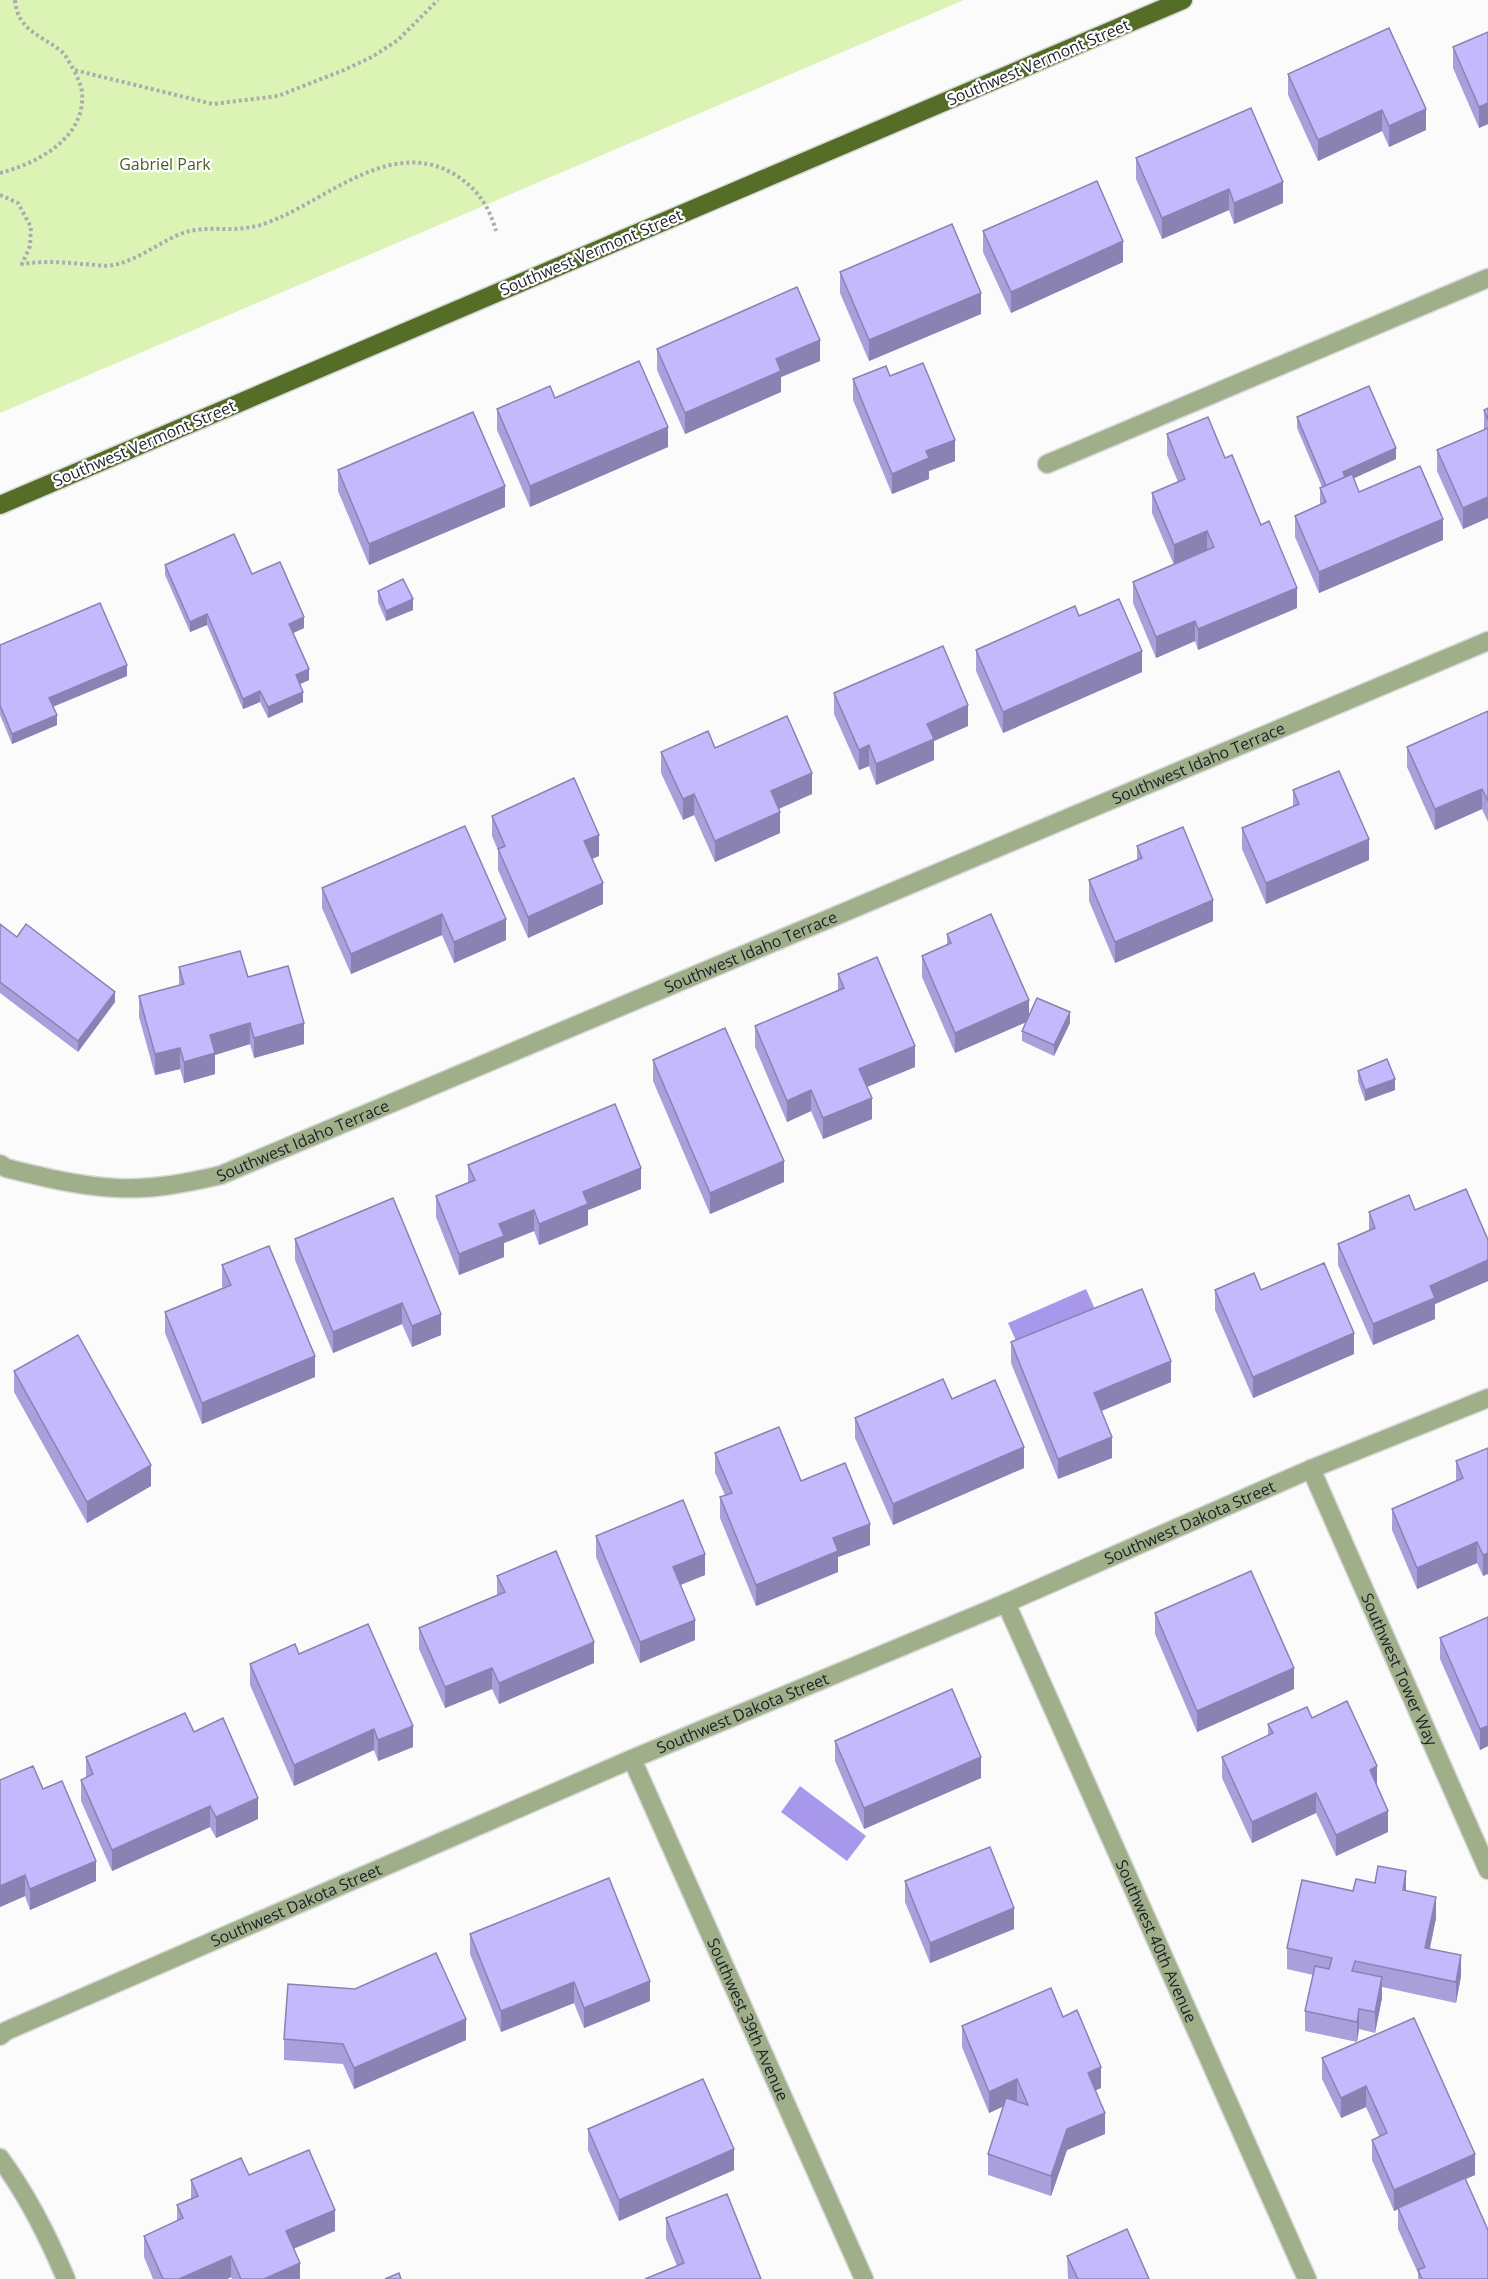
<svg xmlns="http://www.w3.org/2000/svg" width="1488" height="2279" viewBox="0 0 1488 2279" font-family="'Open Sans',sans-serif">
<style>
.green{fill:#dbf4b6}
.water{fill:#a898eb}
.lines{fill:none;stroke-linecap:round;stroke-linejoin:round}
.minor-casing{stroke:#d8d8d9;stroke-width:21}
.major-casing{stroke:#d8d8d9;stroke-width:21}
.path{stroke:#acacaf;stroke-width:4;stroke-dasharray:3 3;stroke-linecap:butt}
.minor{stroke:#9faf8a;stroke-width:18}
.major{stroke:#556e27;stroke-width:18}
.wall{fill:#a99fda}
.shaded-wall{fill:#8a82b2}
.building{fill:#c5b9fe;stroke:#8a82b2;stroke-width:1.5}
.labels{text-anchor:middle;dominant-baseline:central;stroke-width:4.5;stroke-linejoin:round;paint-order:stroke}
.street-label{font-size:16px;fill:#201e29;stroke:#fff}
.park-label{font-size:16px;fill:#4a5f23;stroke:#fff}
</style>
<rect width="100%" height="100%" fill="#fbfbfb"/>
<path class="green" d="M0,0H964L0,413Z"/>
<g class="water">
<path d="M1086,1289L1099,1318L1023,1356L1008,1323Z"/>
<path d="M800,1786L866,1836L847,1861L781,1812Z"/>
</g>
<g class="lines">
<defs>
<g id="minor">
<path d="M1047,464L1488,278"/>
<path id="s1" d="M0,1164L6,1168C42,1177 78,1186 116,1188C151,1190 187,1183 221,1175L1488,641"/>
<path id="s2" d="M1311,1469L1488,1870"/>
<path id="s3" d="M1006,1603L1307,2279"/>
<path id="s4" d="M632,1759L864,2279"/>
<path id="s5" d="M0,2036L6,2031L632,1759L1006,1603L1311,1469L1488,1398"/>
<path d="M0,2158C28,2196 48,2236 66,2279"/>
</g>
<path id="major" d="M0,505L1183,0"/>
</defs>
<use href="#minor" class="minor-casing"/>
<use href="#major" class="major-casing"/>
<g class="path">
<path d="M15,0C17,30 41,35 61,51C66,55 70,64 74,70L213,104L278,96L344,70L372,57L398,40L438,0"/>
<path d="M0,173C38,163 86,138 82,92C81,85 77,77 74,70"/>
<path d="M0,195L18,203L31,227L30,246L22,264C42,261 61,262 81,264C91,264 103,267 113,265C139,260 159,242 183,233C206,225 228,232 251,227C261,226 272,221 281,217C334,193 394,139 454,174C477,188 489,206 496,231"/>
</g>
<use href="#minor" class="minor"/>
<use href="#major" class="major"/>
</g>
<g class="wall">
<path d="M1389,28L1426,130L1389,147L1382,131L1318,161L1288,95V74Z"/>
<path d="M1488,32V124L1479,128L1453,68V47Z"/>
<path d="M1136,158L1283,203L1234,224L1229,210L1162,239L1136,179Z"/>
<path d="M983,231L1123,262L1011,313L983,252Z"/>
<path d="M840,272L981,314L869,361L840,293Z"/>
<path d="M657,349L820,361L781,377V392L685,434L657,370Z"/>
<path d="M890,376L955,461L929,471V479L892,494L853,400V379Z"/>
<path d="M555,398L668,447L530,507L497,430V409Z"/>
<path d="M1488,408V518L1463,529L1437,471V450L1484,430V410Z"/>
<path d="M1297,417L1396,459L1353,478L1359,492L1443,540L1319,593L1295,537V516L1320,505V488L1322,487L1297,428Z"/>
<path d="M1167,434L1225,458L1261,525L1297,608L1198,650L1195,641L1156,658L1133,603V582L1174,565L1152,513V493L1178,482L1167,455Z"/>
<path d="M338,470L505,507L369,565L338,491Z"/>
<path d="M165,565L252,574L304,628L293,633L309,680L300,684L303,702L268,718L260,702L243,709L207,625L190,632L165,575Z"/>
<path d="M378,591L413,610L386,621L378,602Z"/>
<path d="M1079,616L1142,672L1003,733L976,671V650Z"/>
<path d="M0,645L127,676L53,707L57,725L12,744L0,715Z"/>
<path d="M834,693L968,726L934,741V760L876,785L869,766L859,770L834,714Z"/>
<path d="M1488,711V822L1482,809L1435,830L1407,767V747Z"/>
<path d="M715,748L812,794L779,809L780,833L715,862L694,815L683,820L661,773V752Z"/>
<path d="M1293,790L1369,860L1266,904L1242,849V828L1293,806Z"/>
<path d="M492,816L599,856L592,859L603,904L528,938L498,870V850L492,836Z"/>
<path d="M465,826L506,940L454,963L442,935L351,974L322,908V888Z"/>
<path d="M1137,846L1213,921L1115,963L1089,901V880L1137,860Z"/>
<path d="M0,924L17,937L115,1002L78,1052L0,993Z"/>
<path d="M947,934L1029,1016L1070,1023L1054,1056L1022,1041V1031L1026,1022L955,1053L922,977V956L947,945Z"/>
<path d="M179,967L248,977L304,1044L254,1058L250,1044L215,1055V1074L184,1083L180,1069L155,1075L139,1017V996L179,985Z"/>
<path d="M838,974L915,1067L867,1087L872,1119L823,1139L811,1111L787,1122L755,1047V1026L838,990Z"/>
<path d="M653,1060L784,1182L710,1214L653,1081Z"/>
<path d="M1358,1071L1395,1090L1365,1101L1358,1081Z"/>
<path d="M468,1165L641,1189L588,1210V1225L539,1245L534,1231L504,1243V1257L459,1275L436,1217V1196L468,1183Z"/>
<path d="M393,1198L441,1335L412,1347L402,1324L333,1353L295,1260V1239Z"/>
<path d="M1415,1210L1488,1240V1281L1435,1304V1319L1373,1345L1338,1265V1244L1369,1230V1212Z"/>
<path d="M222,1265L315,1377L202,1424L165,1333V1312L223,1288L222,1286Z"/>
<path d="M1215,1290H1261L1354,1354L1253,1398L1215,1310Z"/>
<path d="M1011,1342L1171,1382L1101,1411L1112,1458L1058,1479L1011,1363Z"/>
<path d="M14,1371L151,1486L87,1523L14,1392Z"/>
<path d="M952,1399L1024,1468L893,1525L855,1438V1418Z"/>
<path d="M1488,1448L1483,1576L1477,1563L1417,1589L1392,1530V1509L1456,1481V1461Z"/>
<path d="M715,1453L801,1481L870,1545L838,1557V1572L756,1606L720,1518V1497L725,1495L715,1473Z"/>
<path d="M596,1536L705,1575L680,1585L695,1640L640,1663L596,1557Z"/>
<path d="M497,1576L594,1663L499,1704L492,1689L445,1708L419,1649V1628L497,1595Z"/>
<path d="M1155,1613L1294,1689L1197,1732L1155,1634Z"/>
<path d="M1488,1617V1746L1480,1750L1440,1659V1638Z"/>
<path d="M250,1664L413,1747L378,1761L374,1750L294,1786L250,1685Z"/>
<path d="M1312,1718L1377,1787L1388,1832L1336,1856L1316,1813L1252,1843L1222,1778V1757L1268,1735V1724Z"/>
<path d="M194,1732L258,1819L216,1838L210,1827L112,1871L81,1801V1780L86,1778V1757Z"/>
<path d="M835,1741L981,1778L864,1829L835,1761Z"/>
<path d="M0,1780L43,1789L96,1881L30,1910L25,1896L0,1907Z"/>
<path d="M905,1881L1014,1929L930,1963L905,1902Z"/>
<path d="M1353,1891H1406L1436,1918L1430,1949L1461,1976L1456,2003L1382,1987V1998L1375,2033L1359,2029L1357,2042L1305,2031V2011L1313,1975L1287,1969V1948Z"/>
<path d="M470,1934L650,2001L584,2028L574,2003L501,2032L470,1954Z"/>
<path d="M1063,2017L1101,2088L1095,2090L1105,2134L1067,2150L1051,2196L988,2175V2154L1004,2106L989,2113L962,2047V2026Z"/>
<path d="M1414,2018L1475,2175L1465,2179L1488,2279H1418V2273L1398,2229V2209L1394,2211L1372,2160V2140L1379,2136L1366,2107L1341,2118L1322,2079V2058Z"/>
<path d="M284,2039L466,2040L354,2089L343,2064L284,2060Z"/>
<path d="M588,2129L734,2170L619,2221L588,2150Z"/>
<path d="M249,2175L335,2231L293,2249L300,2279H232L231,2277L227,2279H153L144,2257V2236L177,2221V2205L191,2199V2180Z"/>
<path d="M666,2218L761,2279L677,2266L666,2239Z"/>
<path d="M1067,2256L1149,2279H1068Z"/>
</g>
<g class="shaded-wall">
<path d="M1488,103V124L1479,128V107Z"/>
<path d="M1426,109V130L1389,147V126Z"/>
<path d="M1382,110V131L1318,161V140Z"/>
<path d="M1283,182V203L1234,224V203Z"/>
<path d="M1229,189V210L1162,239V218Z"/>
<path d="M1123,241V262L1011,313V292Z"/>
<path d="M981,293V314L869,361V340Z"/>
<path d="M820,340V361L781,377V392L685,434V413L776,359Z"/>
<path d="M668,427V447L530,507V486Z"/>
<path d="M955,440V461L929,471V479L892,494V474L926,451Z"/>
<path d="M1396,448V459L1346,482L1343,472Z"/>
<path d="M505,486V507L369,565V544Z"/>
<path d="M1488,497V518L1463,529V508Z"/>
<path d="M1443,519V540L1319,593V572Z"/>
<path d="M1207,531V552L1174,566V545Z"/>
<path d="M1297,588V608L1198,650V629Z"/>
<path d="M413,599V610L386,621V611Z"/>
<path d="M207,614V625L190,632V622Z"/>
<path d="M304,617V628L289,635V624Z"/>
<path d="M1195,621V641L1156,658V637Z"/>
<path d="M1142,651V672L1003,733V712Z"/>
<path d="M127,665V676L49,708V698Z"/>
<path d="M309,669V680L296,686V675Z"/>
<path d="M260,691V702L243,709V699Z"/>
<path d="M303,692V702L268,718V707Z"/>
<path d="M968,705V726L934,741V760L876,785V764L927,724Z"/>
<path d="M57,715V725L12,744V734Z"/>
<path d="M869,745V766L859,770V750Z"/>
<path d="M812,773V794L771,812V791Z"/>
<path d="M1482,789V809L1435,830V809Z"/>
<path d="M694,794V815L683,820V799Z"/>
<path d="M780,812V833L715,862V841Z"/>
<path d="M599,835V856L584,862V841Z"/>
<path d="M1369,839V860L1266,904V883Z"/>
<path d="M603,883V904L528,938V917Z"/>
<path d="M1213,900V921L1115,963V942Z"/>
<path d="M442,914V935L351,974V954Z"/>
<path d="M506,919V940L454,963V942Z"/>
<path d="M115,992V1002L78,1052V1041Z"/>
<path d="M1029,1000V1021L955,1053V1033Z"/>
<path d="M1070,1012V1023L1054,1056V1045Z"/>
<path d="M250,1023V1044L215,1055V1074L184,1083V1062L210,1035Z"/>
<path d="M304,1023V1044L254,1058V1038Z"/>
<path d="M915,1046V1067L859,1090V1069Z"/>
<path d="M180,1048V1069L155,1075V1054Z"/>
<path d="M1395,1079V1090L1365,1101V1090Z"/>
<path d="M811,1090V1111L787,1122V1101Z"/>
<path d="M872,1098V1119L823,1139V1118Z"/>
<path d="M784,1161V1182L710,1214V1193Z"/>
<path d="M641,1168V1189L588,1210V1225L539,1245V1224L583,1192Z"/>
<path d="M534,1210V1231L504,1243V1257L459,1275V1254L499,1224Z"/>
<path d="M1488,1260V1281L1435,1304V1319L1373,1345V1324L1430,1286Z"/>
<path d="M402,1303V1324L333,1353V1332Z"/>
<path d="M441,1314V1335L412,1347V1326Z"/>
<path d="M1354,1333V1354L1253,1398V1377Z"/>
<path d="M315,1356V1377L202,1424V1403Z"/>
<path d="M1171,1361V1382L1094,1414V1393Z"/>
<path d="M1112,1437V1458L1058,1479V1459Z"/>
<path d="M1024,1447V1468L893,1525V1504Z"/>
<path d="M151,1465V1486L87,1523V1502Z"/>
<path d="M870,1524V1545L838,1557V1572L756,1606V1585L833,1538Z"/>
<path d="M1477,1542V1563L1417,1589V1568Z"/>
<path d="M1488,1553V1574L1483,1576V1555Z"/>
<path d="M705,1554V1575L673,1588V1567Z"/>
<path d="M695,1620V1640L640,1663V1642Z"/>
<path d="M594,1642V1663L499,1704V1683Z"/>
<path d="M492,1668V1689L445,1708V1687Z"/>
<path d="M1294,1668V1689L1197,1732V1711Z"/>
<path d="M413,1726V1747L378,1761V1740Z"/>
<path d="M1488,1726V1746L1480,1750V1729Z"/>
<path d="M374,1729V1750L294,1786V1765Z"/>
<path d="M981,1757V1778L864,1829V1808Z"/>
<path d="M1377,1766V1787L1370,1770Z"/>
<path d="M1316,1793V1813L1252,1843V1822Z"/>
<path d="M258,1798V1819L216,1838V1817Z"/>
<path d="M210,1806V1827L112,1871V1850Z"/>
<path d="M1388,1811V1832L1336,1856V1835Z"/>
<path d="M96,1861V1881L30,1910V1889Z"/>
<path d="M1406,1871V1892L1403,1890Z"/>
<path d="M25,1875V1896L0,1907V1886Z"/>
<path d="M1436,1897V1918L1425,1969V1948Z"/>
<path d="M1014,1908V1929L930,1963V1943Z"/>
<path d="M1461,1955V1976L1456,2003V1982Z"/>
<path d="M1382,1977V1998L1375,2033V2012Z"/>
<path d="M650,1981V2001L584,2028V2008Z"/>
<path d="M574,1982V2003L501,2032V2011Z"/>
<path d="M1359,2009V2029L1357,2042V2022Z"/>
<path d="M466,2019V2040L354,2089V2068Z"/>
<path d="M1101,2067V2088L1088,2094V2073Z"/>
<path d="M1017,2079V2100L989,2113V2092Z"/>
<path d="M1366,2086V2107L1341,2118V2098Z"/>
<path d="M1105,2113V2134L1067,2150L1051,2196V2176L1067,2129Z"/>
<path d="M734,2149V2170L619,2221V2200Z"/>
<path d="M1475,2154V2175L1394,2211V2190Z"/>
<path d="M335,2210V2231L286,2252V2231Z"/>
<path d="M231,2256V2277L227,2279H179Z"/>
<path d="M300,2263V2279H264Z"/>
</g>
<g class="building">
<path d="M1389,28L1426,109L1389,126L1382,110L1318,140L1288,74Z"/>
<path d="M1488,32V103L1479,107L1453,47Z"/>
<path d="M1251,108L1283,182L1234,203L1229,189L1162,218L1136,158Z"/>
<path d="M1097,181L1123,241L1011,292L983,231Z"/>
<path d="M952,224L981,293L869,340L840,272Z"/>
<path d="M797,287L820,340L776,359L781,371L685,413L657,349Z"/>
<path d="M639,361L668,427L530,486L497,409L550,386L555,398Z"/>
<path d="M923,363L955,440L926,451L929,458L892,474L853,379L886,366L890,376Z"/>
<path d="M1369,386L1396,448L1343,472L1345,477L1326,486L1297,417Z"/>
<path d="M1488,408V420L1484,410Z"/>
<path d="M473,412L505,486L369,544L338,470Z"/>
<path d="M1208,417L1225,458L1232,455L1261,525L1269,521L1297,588L1198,629L1195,621L1156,637L1133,582L1214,547L1207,531L1174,545L1152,493L1185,479L1167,434Z"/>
<path d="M1488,428V497L1463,508L1437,450Z"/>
<path d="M1420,466L1443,519L1319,572L1295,516L1326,502L1320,488L1352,474L1359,492Z"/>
<path d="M234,534L252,574L280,562L304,617L289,624L309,669L296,675L303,692L268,707L260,691L243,699L207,614L190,622L165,565Z"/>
<path d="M403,579L413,599L386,611L378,591Z"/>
<path d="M1119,599L1142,651L1003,712L976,650L1075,606L1079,616Z"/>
<path d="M100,603L127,665L49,698L57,715L12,734L0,705V645Z"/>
<path d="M943,646L968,705L927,724L934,739L876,764L869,745L859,750L834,693Z"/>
<path d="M1488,711V801L1482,789L1435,809L1407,747Z"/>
<path d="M787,716L812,773L771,791L780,812L715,841L694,794L683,799L661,752L708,731L715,748Z"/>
<path d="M1339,771L1369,839L1266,883L1242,828L1299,804L1293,790Z"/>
<path d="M574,778L599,835L584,841L603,883L528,917L498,849L505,846L492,816Z"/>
<path d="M465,826L506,919L454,942L442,914L351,954L322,888Z"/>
<path d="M1183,827L1213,900L1115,942L1089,880L1142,858L1137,846Z"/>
<path d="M991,914L1029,1000L955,1033L922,956L951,943L947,934Z"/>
<path d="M0,924L17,937L26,924L115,992L78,1041L0,982Z"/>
<path d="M240,951L248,977L288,966L304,1023L254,1038L250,1023L210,1035L215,1053L184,1062L180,1048L155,1054L139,996L184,984L179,967Z"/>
<path d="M877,957L915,1046L859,1069L872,1098L823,1118L811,1090L787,1101L755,1026L844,988L838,974Z"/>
<path d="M1037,998L1070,1012L1054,1045L1022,1031Z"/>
<path d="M725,1028L784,1161L710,1193L653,1060Z"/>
<path d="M1387,1059L1395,1079L1365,1090L1358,1071Z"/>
<path d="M615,1104L641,1168L583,1192L588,1204L539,1224L534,1210L499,1224L504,1236L459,1254L436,1196L475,1180L468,1165Z"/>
<path d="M1466,1189L1488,1240V1260L1430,1286L1435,1298L1373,1324L1338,1244L1375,1228L1369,1212L1409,1195L1415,1210Z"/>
<path d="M393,1198L441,1314L412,1326L402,1303L333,1332L295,1239Z"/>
<path d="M269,1246L315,1356L202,1403L165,1312L231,1285L222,1265Z"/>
<path d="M1324,1263L1354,1333L1253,1377L1215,1290L1254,1273L1261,1290Z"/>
<path d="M1142,1289L1171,1361L1094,1393L1112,1437L1058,1459L1011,1342Z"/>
<path d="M78,1335L151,1465L87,1502L14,1371Z"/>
<path d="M943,1379L952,1399L995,1380L1024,1447L893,1504L855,1418Z"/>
<path d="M779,1427L801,1481L845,1463L870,1524L833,1538L838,1551L756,1585L720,1497L732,1493L715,1453Z"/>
<path d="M1488,1448V1553L1483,1555L1477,1542L1417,1568L1392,1509L1463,1478L1456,1461Z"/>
<path d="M683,1500L705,1554L673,1567L695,1620L640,1642L596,1536Z"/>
<path d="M556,1551L594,1642L499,1683L492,1668L445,1687L419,1628L505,1592L497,1576Z"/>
<path d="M1251,1571L1294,1668L1197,1711L1155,1613Z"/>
<path d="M1488,1617V1726L1480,1729L1440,1638Z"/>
<path d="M368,1624L413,1726L378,1740L374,1729L294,1765L250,1664L295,1644L299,1654Z"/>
<path d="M952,1689L981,1757L864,1808L835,1741Z"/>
<path d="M1347,1701L1377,1766L1370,1770L1388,1811L1336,1835L1316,1793L1252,1822L1222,1757L1273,1733L1268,1724L1307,1707L1312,1718Z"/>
<path d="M185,1713L194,1732L223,1718L258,1798L216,1817L210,1806L112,1850L81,1780L93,1774L86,1757Z"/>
<path d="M33,1766L43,1789L62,1781L96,1861L30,1889L25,1875L0,1886V1780Z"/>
<path d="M990,1847L1014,1908L930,1943L905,1881Z"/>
<path d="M1378,1866L1406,1871L1403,1890L1436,1897L1425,1948L1461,1955L1456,1982L1355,1961L1352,1971L1382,1977L1375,2012L1359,2009L1357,2022L1305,2011L1315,1966L1329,1969L1332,1958L1287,1948L1302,1880L1353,1891L1356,1879L1375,1883Z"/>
<path d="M609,1878L650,1981L584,2008L574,1982L501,2011L470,1934Z"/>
<path d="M436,1953L466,2019L354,2068L343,2044L284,2039L288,1984L355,1989Z"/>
<path d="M1051,1988L1063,2017L1077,2010L1101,2067L1088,2073L1105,2113L1067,2129L1051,2176L988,2154L1006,2098L1028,2105L1017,2079L989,2092L962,2026Z"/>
<path d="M1414,2018L1475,2154L1394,2190L1372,2140L1387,2133L1366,2086L1341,2098L1322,2058Z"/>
<path d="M703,2079L734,2149L619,2200L588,2129Z"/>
<path d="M309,2150L335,2210L286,2231L300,2263L264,2279H241L231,2256L179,2279H163L144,2236L183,2218L177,2205L198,2196L191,2180L241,2158L249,2175Z"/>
<path d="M1465,2178L1488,2230V2279H1422L1418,2270L1425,2267L1398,2208Z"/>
<path d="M727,2194L761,2279H645L684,2263L666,2218Z"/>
<path d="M1127,2229L1149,2279H1078L1067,2256Z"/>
<path d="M399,2273L401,2279H385Z"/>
</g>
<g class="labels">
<g class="street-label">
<text transform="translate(1038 62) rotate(-23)">Southwest Vermont Street</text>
<text transform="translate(591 252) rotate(-23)">Southwest Vermont Street</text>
<text transform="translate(144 443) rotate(-23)">Southwest Vermont Street</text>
<text stroke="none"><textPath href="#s1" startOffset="1286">Southwest Idaho Terrace</textPath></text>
<text stroke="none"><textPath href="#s1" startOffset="800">Southwest Idaho Terrace</textPath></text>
<text stroke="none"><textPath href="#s1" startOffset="314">Southwest Idaho Terrace</textPath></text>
<text stroke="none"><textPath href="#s5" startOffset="1296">Southwest Dakota Street</textPath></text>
<text stroke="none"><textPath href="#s2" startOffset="219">Southwest Tower Way</textPath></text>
<text stroke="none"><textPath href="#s5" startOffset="810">Southwest Dakota Street</textPath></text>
<text stroke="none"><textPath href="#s5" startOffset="324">Southwest Dakota Street</textPath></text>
<text stroke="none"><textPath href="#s3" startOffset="370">Southwest 40th Avenue</textPath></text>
<text stroke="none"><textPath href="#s4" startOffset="285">Southwest 39th Avenue</textPath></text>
</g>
<g class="park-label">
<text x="165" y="164">Gabriel Park</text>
</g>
</g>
</svg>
